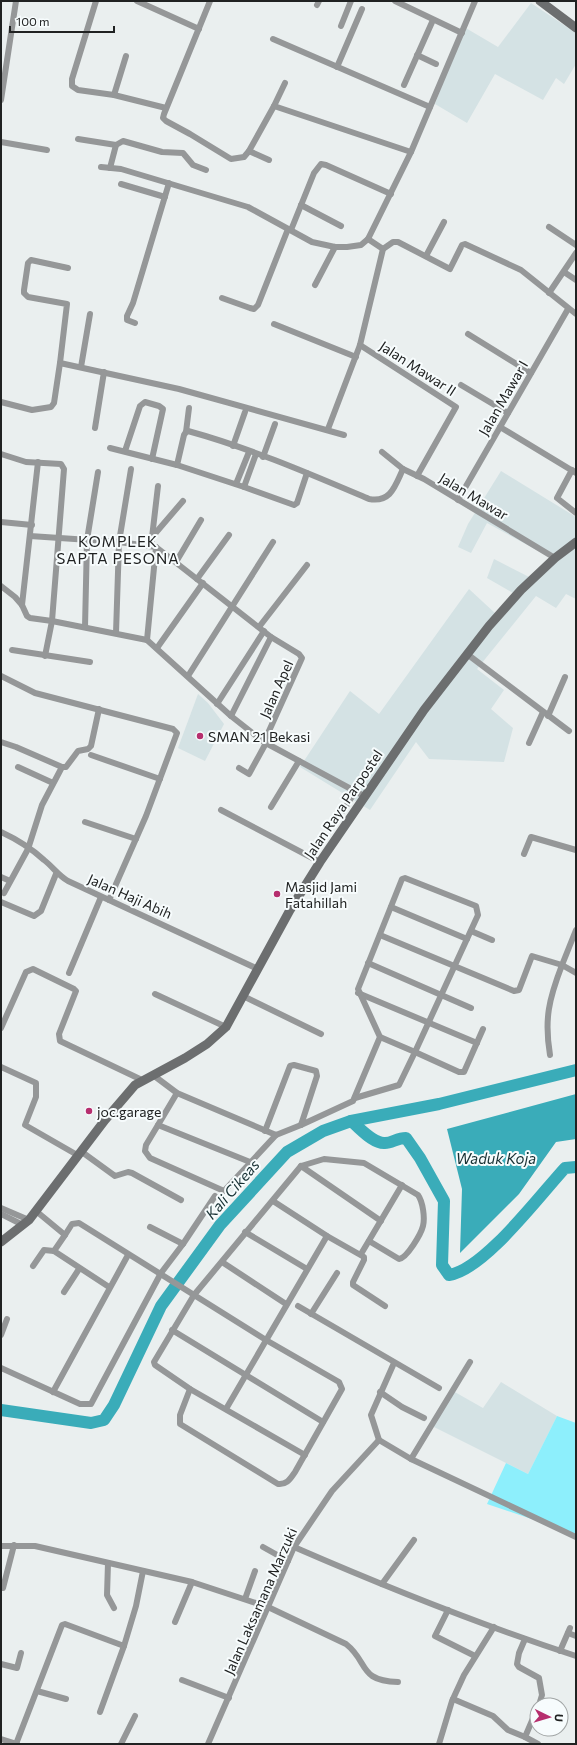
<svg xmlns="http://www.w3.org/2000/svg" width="577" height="1745" viewBox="0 0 577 1745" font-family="Commissioner,sans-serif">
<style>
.built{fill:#d4e2e4}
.green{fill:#8deffc}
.water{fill:#3aacb9}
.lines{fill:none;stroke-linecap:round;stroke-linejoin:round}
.river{stroke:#3aacb9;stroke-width:12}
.street{stroke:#959798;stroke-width:6}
.secondary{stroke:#6c6e6f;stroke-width:9}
.poi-dot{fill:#b62e6e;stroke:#f7fcfd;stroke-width:1.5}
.labels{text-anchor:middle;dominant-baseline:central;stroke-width:4;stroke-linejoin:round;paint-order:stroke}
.street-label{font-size:14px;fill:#202222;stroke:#f7fcfd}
.poi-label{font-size:14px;fill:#202222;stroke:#f7fcfd;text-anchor:start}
.neighbourhood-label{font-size:15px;letter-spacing:1px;fill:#202222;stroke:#f7fcfd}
.water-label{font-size:15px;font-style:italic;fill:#173033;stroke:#f7fcfd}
</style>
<rect width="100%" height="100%" fill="#eaefef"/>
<g class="built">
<path d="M531,3L576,33V64L564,84L556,78L543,100L495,74L467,123L435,104L464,27L498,47Z"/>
<path d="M501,471L576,517V599L566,594L556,608L536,596L477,669L504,690L491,709L513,728L504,762L429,759L416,742L370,810L300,767L350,691L379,714L469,589L496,614L513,593L487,578L494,559L535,580L555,560L487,523L471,553L458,547L468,524Z"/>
<path d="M198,694L208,703L224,724L205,761L178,748Z"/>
<path d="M501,1382L557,1416L528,1474L430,1425L453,1391L483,1408Z"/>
</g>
<path class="green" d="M557,1416L576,1423V1534L487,1504L506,1463L528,1474Z"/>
<path class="water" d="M576,1094V1139L556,1142L519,1194L460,1253L462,1189L447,1129Z"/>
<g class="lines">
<g class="river">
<path d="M351,1121C360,1128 373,1144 385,1143C392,1143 397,1138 406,1138L420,1158L444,1201L442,1265L449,1275C484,1270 540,1195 565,1168L576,1167"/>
<path d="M1,1410L91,1423L104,1420L114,1405L161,1306L220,1225L287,1152L323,1131L351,1121L439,1104L576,1070"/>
</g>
<g class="street">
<path d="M96,1L72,79V86L78,90L114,95L166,108"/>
<path d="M137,1L199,29"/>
<path d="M210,1L164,114L163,118L166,121L190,134L231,159L244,157L249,151L274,106L411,152"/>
<path d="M395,1L462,33"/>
<path d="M317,5L319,1"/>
<path d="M341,26L351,1"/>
<path d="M273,39L430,107"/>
<path d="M417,55L436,64"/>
<path d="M337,67L362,9"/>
<path d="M404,85L433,20"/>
<path d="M114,95L126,56"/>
<path d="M1,100L16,1"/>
<path d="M274,106L285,83"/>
<path d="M78,139L116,145"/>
<path d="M1,142L47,150"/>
<path d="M249,151L269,160"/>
<path d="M101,167L121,169L248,207L312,242L335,247H347L361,245L368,239L411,152L475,1"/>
<path d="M110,168L116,145L123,141L162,152L183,153L193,165L206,170"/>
<path d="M121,184L165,197"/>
<path d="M301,205L341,226"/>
<path d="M549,227L576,245"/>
<path d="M291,230L314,173L321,164L326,165L391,194"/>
<path d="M368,239L383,249"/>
<path d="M426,256L444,222"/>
<path d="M564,272L576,280"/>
<path d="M315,285L335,247"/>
<path d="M549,293L576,253"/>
<path d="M222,298L250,308L254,309L258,305L288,229"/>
<path d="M135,323L127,320V316L133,303L169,183"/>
<path d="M274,324L356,357"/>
<path d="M468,334L531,373"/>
<path d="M360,345L456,407L417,476"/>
<path d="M60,363L67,304L28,297L24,293V290L28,263L31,260L68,268"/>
<path d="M81,367L90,314"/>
<path d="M461,385L508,413"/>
<path d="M1,402L32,410L51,407L54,403L60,363L179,389L344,435"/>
<path d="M500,427L576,473"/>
<path d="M95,428L104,372"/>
<path d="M328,429L360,345L383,249L393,242H398L450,269L462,245L465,244L521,270L576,314"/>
<path d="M186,432L189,408"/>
<path d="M233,446L245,412"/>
<path d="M110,448L177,465L244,487L256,454"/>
<path d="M125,451L140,406L145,402L159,406L163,409L152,459"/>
<path d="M382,452L403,469L424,479L555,558"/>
<path d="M1,454L26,462L61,464L64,469L52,621L45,656"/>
<path d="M263,457L275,424"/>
<path d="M177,465L184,435L186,432L188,431C250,448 310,474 369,499C391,503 395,486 403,469"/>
<path d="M572,470L557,498L576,513"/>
<path d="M236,484L249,452"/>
<path d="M244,487L294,505L297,503L307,473"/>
<path d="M458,500L568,309"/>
<path d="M1,522L32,525"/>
<path d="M30,536L119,542L156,547L271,637L231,716"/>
<path d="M153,536L183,501"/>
<path d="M151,546L158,486"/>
<path d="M176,562L201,520"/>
<path d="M197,579L229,535"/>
<path d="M1,586L15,597L22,605L27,616L30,618L52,621L147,640L231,716L264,742L364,796"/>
<path d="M22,605L38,462"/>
<path d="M85,627L87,540L98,472"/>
<path d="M259,627L307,565"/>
<path d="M116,633L119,542L131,469"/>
<path d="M147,640L156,547"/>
<path d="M157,648L203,583"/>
<path d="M12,650L90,662"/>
<path d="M467,654L569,731"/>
<path d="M1,676L35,693L173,729L177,733L146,816L109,900"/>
<path d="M188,676L273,542"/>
<path d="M217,704L264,631"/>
<path d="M548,716L565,677"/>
<path d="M1,742L16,747L62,767"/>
<path d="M264,742L302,658L299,654L271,637"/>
<path d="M529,743L543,712"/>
<path d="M91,755L160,779"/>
<path d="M18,767L53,783"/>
<path d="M239,768L249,774L266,743"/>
<path d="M271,807L299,761"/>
<path d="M221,810L320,862"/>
<path d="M343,811L355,792"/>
<path d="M85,822L136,839"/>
<path d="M1,832C16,839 32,849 44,860C53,867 58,875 68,881L258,969"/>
<path d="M524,854L531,837L576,850"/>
<path d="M1,877L10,881"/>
<path d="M4,893L28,849L42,805L62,767H66L78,751L88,749L91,746L99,709"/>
<path d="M1,902L34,916L41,911L56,874"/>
<path d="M391,907L467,939"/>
<path d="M471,931L492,940"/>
<path d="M380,935L514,991L519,990L532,956L562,965L576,930"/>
<path d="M368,963L471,1008"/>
<path d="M69,973L101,897"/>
<path d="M358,993L477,1043"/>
<path d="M155,994L226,1027"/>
<path d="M243,996L321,1034"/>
<path d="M1,1028L26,972L33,969L74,989L76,991L59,1034L60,1041L142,1080"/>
<path d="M550,1055C544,1019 549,999 562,965L576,973"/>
<path d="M1,1067L36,1083V1097L25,1125L79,1156"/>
<path d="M153,1075L177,1093L276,1135L301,1125L353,1101L380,1037L358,989L402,879L405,878L476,906L478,915L415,1052L459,1072H464L483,1029"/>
<path d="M177,1093L158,1125L250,1162"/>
<path d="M355,1098L399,1085L415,1052L380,1037"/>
<path d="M158,1125L146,1145L145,1151L150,1158L224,1191L276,1135"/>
<path d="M265,1131L290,1066L294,1065L316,1071L317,1076L301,1125"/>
<path d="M82,1152L115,1176L128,1172L132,1173L181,1200"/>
<path d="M301,1166L381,1221"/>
<path d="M273,1201L327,1236L364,1257V1260L353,1282V1285L385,1306"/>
<path d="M1,1208L29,1220"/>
<path d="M36,1211L65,1235L54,1251L109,1287"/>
<path d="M1,1214L23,1225"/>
<path d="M150,1227L183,1244L215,1196"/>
<path d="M245,1232L307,1269"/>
<path d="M65,1235L72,1224L79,1223L266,1340L339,1382L342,1389L295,1472C290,1479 287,1485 278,1484L180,1424V1415L190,1389"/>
<path d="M361,1254L402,1185"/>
<path d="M222,1262L286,1304"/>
<path d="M33,1266L44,1250L54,1251"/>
<path d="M64,1292L79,1269"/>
<path d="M298,1306L439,1388"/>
<path d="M311,1314L337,1273"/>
<path d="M172,1330L323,1422"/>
<path d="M1,1335L7,1319"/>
<path d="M394,1363L371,1415L379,1440L411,1459L576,1537"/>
<path d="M1,1368L80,1404H91L161,1273L183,1244"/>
<path d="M53,1392L128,1255"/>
<path d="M380,1392L402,1407L424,1418"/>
<path d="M226,1409L327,1236"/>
<path d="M305,1455L190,1389L155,1365L154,1362L194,1295L301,1166L324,1159L364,1163L418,1195C423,1202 425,1218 423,1226C421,1234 407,1258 399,1259L369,1241"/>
<path d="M411,1459L470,1362"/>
<path d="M1,1546H35L192,1582L268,1607L346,1644C369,1662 358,1681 398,1682"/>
<path d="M263,1547L288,1561"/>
<path d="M294,1547C386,1587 481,1625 576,1656"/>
<path d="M108,1563L107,1595L114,1608"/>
<path d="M382,1584L414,1540"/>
<path d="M3,1588L14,1545"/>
<path d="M245,1599L255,1571"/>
<path d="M448,1610L435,1636L475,1656"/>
<path d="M175,1622L192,1582"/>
<path d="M568,1633L576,1636"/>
<path d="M525,1639L519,1653L517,1664L519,1667L539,1678L542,1695L539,1705"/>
<path d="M560,1651L570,1628"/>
<path d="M1,1664L17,1668L21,1653"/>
<path d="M182,1680L229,1698"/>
<path d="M37,1691L66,1699"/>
<path d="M453,1699L493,1716L508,1730L525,1737"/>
<path d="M537,1709L525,1737L538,1744"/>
<path d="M100,1712L124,1646"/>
<path d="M1,1739L17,1744"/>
<path d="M16,1744L62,1625L65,1624L124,1646L136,1606L143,1571"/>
<path d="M121,1744L135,1716"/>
<path d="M208,1744L294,1547L332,1491L379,1440"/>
<path d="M439,1744L452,1701L464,1675L494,1627"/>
</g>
<g class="secondary">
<path d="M540,1L576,28"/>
<path d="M1,1242L29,1220L105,1120L135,1085L185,1058L207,1044L226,1027L290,910L320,862L424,710L489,626L521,590L555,558L576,542"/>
</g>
</g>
<g class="poi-dot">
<circle cx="200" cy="736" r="4"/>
<circle cx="277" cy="894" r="4"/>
<circle cx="89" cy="1111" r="4"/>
</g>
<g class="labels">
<g class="street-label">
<text transform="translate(418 368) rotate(33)">Jalan Mawar II</text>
<text transform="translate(503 398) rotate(-60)">Jalan Mawar I</text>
<text transform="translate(474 496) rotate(31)">Jalan Mawar</text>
<text transform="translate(276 689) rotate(-66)">Jalan Apel</text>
<text transform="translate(343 804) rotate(-56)">Jalan Raya Parpostel</text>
<text transform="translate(130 896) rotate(24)">Jalan Haji Abih</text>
<text transform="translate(260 1601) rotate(-66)">Jalan Laksamana Marzuki</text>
</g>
<g class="poi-label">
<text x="208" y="736">SMAN 21 Bekasi</text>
<text x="285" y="886">Masjid Jami<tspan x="285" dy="16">Fatahillah</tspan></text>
<text x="97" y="1111">joc.garage</text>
</g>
<g class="neighbourhood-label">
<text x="118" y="541">KOMPLEK<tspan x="118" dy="17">SAPTA PESONA</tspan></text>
</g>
<g class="water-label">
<text x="496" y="1158">Waduk Koja</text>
<text transform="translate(232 1189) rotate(-49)">Kali Cikeas</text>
</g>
</g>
<rect width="577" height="1745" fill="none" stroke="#202222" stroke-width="4"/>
<g transform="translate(549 1717) rotate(95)"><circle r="19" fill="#f7fcfd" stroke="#a1a5a5"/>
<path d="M0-3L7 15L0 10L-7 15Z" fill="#b62e6e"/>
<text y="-6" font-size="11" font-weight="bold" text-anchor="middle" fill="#202222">U</text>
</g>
<path d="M10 26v6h104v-6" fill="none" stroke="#202222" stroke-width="2"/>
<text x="16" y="26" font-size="12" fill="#202222" stroke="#f7fcfd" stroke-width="3" paint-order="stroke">100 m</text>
</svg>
